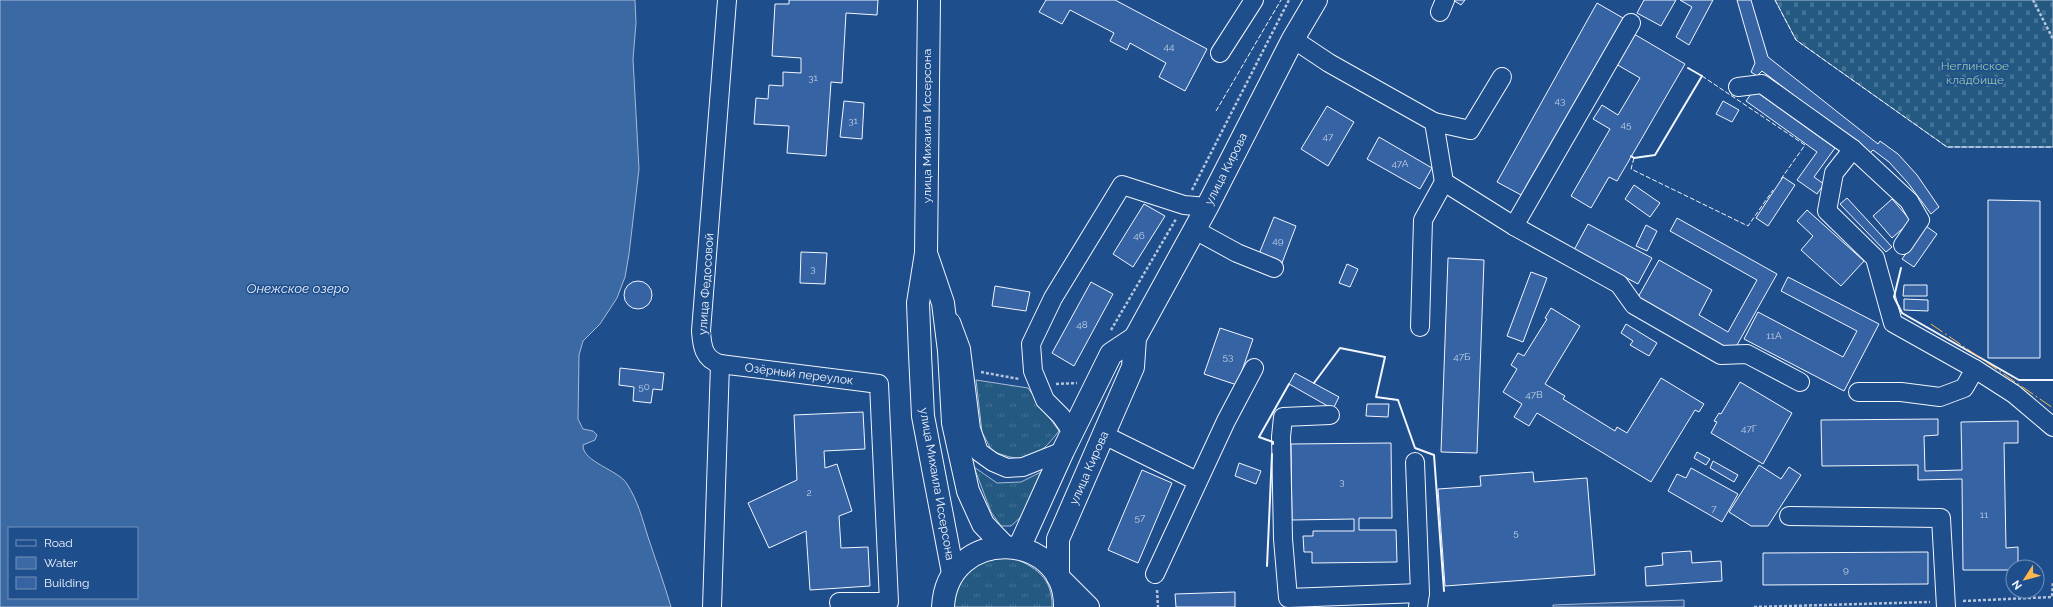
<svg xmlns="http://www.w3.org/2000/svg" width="2053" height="607" viewBox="0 0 2053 607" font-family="Raleway,sans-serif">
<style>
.grass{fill:url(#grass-tufts);stroke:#a8bbd7}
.cemetery{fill:url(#cemetery-stones);stroke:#a8bbd7}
.parking{fill:#305b95;stroke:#a8bbd7}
.water{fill:#3b69a3;stroke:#a8bbd7;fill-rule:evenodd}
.building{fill:#3563a3;stroke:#f2f6ff}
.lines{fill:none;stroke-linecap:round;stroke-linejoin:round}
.minor-casing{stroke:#f2f6ff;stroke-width:20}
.major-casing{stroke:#f2f6ff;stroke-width:24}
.path{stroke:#b3c4dc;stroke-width:2.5;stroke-dasharray:3 2;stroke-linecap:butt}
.minor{stroke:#1f4e8c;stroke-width:18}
.major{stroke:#1f4e8c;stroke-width:22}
.fence{stroke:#f2f6ff;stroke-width:1;stroke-dasharray:5 2;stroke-linecap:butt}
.wall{stroke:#f2f6ff;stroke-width:2}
.power{stroke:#ffb74d;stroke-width:1;stroke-dasharray:14 3 2 3;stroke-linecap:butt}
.labels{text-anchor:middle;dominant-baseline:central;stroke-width:3;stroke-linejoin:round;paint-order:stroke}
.number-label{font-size:10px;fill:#c3d1e8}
.park-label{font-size:12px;fill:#97c8a6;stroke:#1f4e8c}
.street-label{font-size:12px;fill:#f2f6ff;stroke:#1f4e8c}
.water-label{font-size:13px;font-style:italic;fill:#f2f6ff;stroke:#1f4e8c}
</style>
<defs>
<pattern id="grass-tufts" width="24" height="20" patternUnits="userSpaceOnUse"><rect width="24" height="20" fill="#245a82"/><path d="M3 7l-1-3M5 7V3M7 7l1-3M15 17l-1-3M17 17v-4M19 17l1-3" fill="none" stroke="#447295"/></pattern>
<pattern id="cemetery-stones" width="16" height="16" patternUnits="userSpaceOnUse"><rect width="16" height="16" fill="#245a82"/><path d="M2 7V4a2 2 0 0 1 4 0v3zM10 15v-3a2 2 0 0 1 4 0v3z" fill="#447295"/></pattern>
</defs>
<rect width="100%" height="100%" fill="#1f4e8c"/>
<g class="grass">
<path d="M976,380L1028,388L1059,431C1037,459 1026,465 992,451L982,432Z"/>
<path d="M974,467L997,483L1021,482L1041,472L1023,515L1011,526H1001L991,512Z"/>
<path d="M1010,557C1035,566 1053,578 1052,607H952L959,579L981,560Z"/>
</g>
<path class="cemetery" d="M1775,0H2053V147H1947L1796,40Z"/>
<path class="parking" d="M1684,600V607H1553V605Z"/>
<path class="water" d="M0,0H635L636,23L633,59L639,169L629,254L625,277L617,298L600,324L583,341L579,355L578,419L583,429L593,431L597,435L595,440L583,445C582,462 619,470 627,484C638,501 642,518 648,537C656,561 664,583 671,607H0ZM9,528H137V598H9Z"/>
<g class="building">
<path d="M789,0H878L877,15L846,13L842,83L831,82L826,156L787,153L789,126L754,124L756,98L768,99L769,85L783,86V72L801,73V58L772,56L775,4H789Z"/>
<path d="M1046,0H1115L1207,49L1185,91L1159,77L1166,63L1130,43L1127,50L1110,41L1114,33L1070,10L1062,24L1039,12Z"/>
<path d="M1453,0H1465L1461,5Z"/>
<path d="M1644,0H1676L1661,26L1637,13Z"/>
<path d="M1680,0H1713L1689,45L1676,37L1692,7Z"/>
<path d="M1737,0H1751L1768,57L1878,144L1880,141L1898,154L1917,175L1939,207L1931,214L1908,183L1889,162L1873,150L1870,153L1762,71L1757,76L1751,72L1755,63Z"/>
<path d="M1597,3L1623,18L1523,196L1497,182Z"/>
<path d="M1634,34L1685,64L1617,181L1609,177L1591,208L1571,196L1610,129L1593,119L1602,105L1618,115L1640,78L1616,64Z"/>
<path d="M1754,90L1835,148L1814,177L1824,184L1817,194L1797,180L1817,152L1746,101Z"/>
<path d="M844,101L864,103L862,139L840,137Z"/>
<path d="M1723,101L1739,110L1732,122L1716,114Z"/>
<path d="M1327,106L1354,122L1328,166L1301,149Z"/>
<path d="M1379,137L1432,168L1420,189L1367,159Z"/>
<path d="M1783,177L1795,185L1768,226L1756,218Z"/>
<path d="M1634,185L1660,203L1650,217L1625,199Z"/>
<path d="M1847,198L1892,247L1886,252L1840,204Z"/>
<path d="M1892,199L1911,221L1892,238L1873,216Z"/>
<path d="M1988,200L2040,201V358H1988Z"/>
<path d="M1144,204L1165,216L1133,267L1113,254Z"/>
<path d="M1807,210L1864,261L1841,286L1801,250L1813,236L1797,221Z"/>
<path d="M1274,217L1296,226L1282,263L1259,254Z"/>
<path d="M1677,218L1777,274L1733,352L1637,299L1659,260L1712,290L1699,315L1728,332L1757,280L1670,231Z"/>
<path d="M1588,224L1652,258L1638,284L1574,250Z"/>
<path d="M1646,225L1657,231L1647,251L1636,246Z"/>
<path d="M1926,226L1937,234L1914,267L1902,259Z"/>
<path d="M801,252L827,253L825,284L800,283Z"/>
<path d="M1448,258L1484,260L1477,453L1441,452Z"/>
<path d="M1347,264L1358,269L1350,287L1339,283Z"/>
<path d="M1531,272L1547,278L1523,342L1507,336Z"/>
<path d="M1788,277L1879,324L1844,391L1744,339L1758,312L1843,357L1857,331L1781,291Z"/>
<circle cx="638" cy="295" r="14"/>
<path d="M1091,282L1113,294L1074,366L1052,353Z"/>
<path d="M1904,285H1927V296H1903Z"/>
<path d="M995,286L1030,292L1026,311L992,306Z"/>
<path d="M1904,299L1928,300V311L1904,310Z"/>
<path d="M1551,308L1580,326L1545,384L1565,396L1563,399L1615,431L1617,427L1627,433L1661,378L1704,404L1699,412L1695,410L1651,482L1537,413L1529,426L1514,417L1522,404L1503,392L1517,369L1511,365L1518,353L1524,356L1547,319L1545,318Z"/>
<path d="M1626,324L1657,343L1649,356L1630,345L1633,341L1621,333Z"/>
<path d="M1220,328L1253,339L1237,385L1204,374Z"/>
<path d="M620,368L664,373L662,390L653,389L651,403L633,401L634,387L619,385Z"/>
<path d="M1295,373L1339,397L1333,409L1289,384Z"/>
<path d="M1740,382L1792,413L1763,464L1711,433L1717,422L1714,421L1719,413L1721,414Z"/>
<path d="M1367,404H1389L1388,417L1366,416Z"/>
<path d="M863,412L865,449L824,451L825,468L837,464L852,511L839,516L841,548L868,547L870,586L810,590L806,531L769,548L748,503L797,480L794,415Z"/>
<path d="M1938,419V435L1924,436L1925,471L1962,470L1961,422L2018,421V443H2004L2006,548L2018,547V567H2013V570H1963L1962,479L1918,480V465L1822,466L1821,420Z"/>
<path d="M1391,443L1392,518H1359V530H1396L1397,562L1312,563V552H1304L1303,536H1313V531H1354V519L1292,520L1291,444Z"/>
<path d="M1697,452L1710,459L1706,465L1694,458Z"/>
<path d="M1713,461L1738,475L1734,482L1710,468Z"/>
<path d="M1239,463L1261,471L1256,484L1235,476Z"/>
<path d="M1759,465L1781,479L1789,467L1801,475L1768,526H1751L1729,512Z"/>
<path d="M1691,468L1738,494L1722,522L1668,491L1677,474L1686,478Z"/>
<path d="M1142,470L1172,483L1138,563L1108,550Z"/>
<path d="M1533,472L1534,482L1587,478L1595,575L1445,586L1438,489L1481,486L1480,476Z"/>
<path d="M1691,551L1692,563L1721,561L1722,581L1646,586L1645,567L1663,565L1662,553Z"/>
<path d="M1928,552V584L1763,585V553Z"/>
<path d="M1235,592V607H1176L1175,594Z"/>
</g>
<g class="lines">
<defs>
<g id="minor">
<path d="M727,0L701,331C702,347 704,359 720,364L879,384L889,602H839L840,607"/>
<path d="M1440,12L1445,0"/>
<path d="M1293,39L1329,63L1434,122L1444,182L1514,226L1619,284L1634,305L1721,355L1747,354L1800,382"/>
<path d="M1220,53L1254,0"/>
<path d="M1738,87L1762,84L1853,149L1909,201L1920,220L1903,245"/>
<path d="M1434,122L1470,130L1502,77"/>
<path d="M1853,149L1834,173L1827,211L1875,258L1893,323L1975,369L2014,394L2053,427"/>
<path d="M1514,226L1631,23"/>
<path d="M1195,230L1237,253L1274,268"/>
<path d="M951,322L961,349L971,429L979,452L993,462L1007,468L1023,467L1063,451"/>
<path d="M1420,327L1423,220L1444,182"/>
<path d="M1858,392H1901L1940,397L1964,388L1975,369"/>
<path d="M1330,415L1283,417L1281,437L1283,539L1288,598L1420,593"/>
<path d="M1072,432L1061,416L1045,400L1033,371L1031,344L1053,298L1122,185L1184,205L1207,207"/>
<path d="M1104,435L1197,481"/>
<path d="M1415,462L1420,593L1418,607"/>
<path d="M1789,516L1941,518L1946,607"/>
<path d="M1155,574L1226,421L1254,368"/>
<path d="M712,607L720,364"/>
</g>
<g id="major">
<path d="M929,0L926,253L918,303L920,354L923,416L953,573"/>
<path d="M927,256L943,303L949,351L953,423L968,491L983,524L1004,546"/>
<path d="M1019,548L1063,451L1111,354L1135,338"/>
<path d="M1058,577V539L1133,367L1135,338L1207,207L1293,39L1316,0"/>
<path d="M1061,580L1088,607"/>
<path d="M943,607C947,526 1066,529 1065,607"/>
</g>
</defs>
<use href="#minor" class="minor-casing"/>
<use href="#major" class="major-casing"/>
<g class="path">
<path d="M2033,0L2053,39"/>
<path d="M1192,190L1289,0"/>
<path d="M1111,330L1176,219"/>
<path d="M981,372L1019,379"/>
<path d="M1056,384L1077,383"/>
<path d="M1157,590L1158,607"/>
<path d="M1963,601L2052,597L2053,582"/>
<path d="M1754,607L1930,602"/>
</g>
<use href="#minor" class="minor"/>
<use href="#major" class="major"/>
<g class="fence">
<path d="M1775,0L1796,40L1947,147H2053"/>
<path d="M1702,76L1805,145L1781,179"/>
<path d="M1216,111L1281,0"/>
<path d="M1634,158L1631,169L1748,226L1773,190"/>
</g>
<g class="wall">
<path d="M1631,156L1634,158L1655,155L1702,76L1688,68"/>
<path d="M1901,268L1894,297L1902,313L2019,380H2053"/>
<path d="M1314,383L1340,348L1385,357L1376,397L1398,400L1415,448L1434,455L1444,591"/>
<path d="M1273,444V442L1259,437L1289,384"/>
<path d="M1267,566L1272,454"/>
</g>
<path class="power" d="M1931,324L2053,408"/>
</g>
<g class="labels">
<g class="number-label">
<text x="1169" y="46">44</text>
<text x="813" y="77">31</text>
<text x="1560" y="100">43</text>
<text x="853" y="120">31</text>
<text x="1626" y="124">45</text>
<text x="1328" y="136">47</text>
<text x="1400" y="163">47А</text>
<text x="1139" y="235">46</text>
<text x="1278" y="240">49</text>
<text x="813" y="268">3</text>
<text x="1082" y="324">48</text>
<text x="1774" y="335">11А</text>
<text x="1228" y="356">53</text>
<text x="1462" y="356">47Б</text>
<text x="644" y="386">50</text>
<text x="1534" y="394">47В</text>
<text x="1749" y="428">47Г</text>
<text x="1342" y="481">3</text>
<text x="809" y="492">2</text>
<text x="1714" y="508">7</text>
<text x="1984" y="514">11</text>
<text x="1140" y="517">57</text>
<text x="1516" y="532">5</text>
<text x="1846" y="569">9</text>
</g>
<g class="park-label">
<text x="1975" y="66">Неглинское<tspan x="1975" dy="14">кладбище</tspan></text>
</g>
<g class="street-label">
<text transform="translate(927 126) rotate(-90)">улица Михаила Иссерсона</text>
<text transform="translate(1226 169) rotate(-63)">улица Кирова</text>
<text transform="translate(706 284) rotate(-86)">улица Федосовой</text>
<text transform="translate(799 374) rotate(7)">Озёрный переулок</text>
<text transform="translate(1089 468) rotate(-66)">улица Кирова</text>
<text transform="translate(937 484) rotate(80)">улица Михаила Иссерсона</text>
</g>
<g class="water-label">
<text x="298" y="288">Онежское озеро</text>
</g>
</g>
<rect x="8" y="527" width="130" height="72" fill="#1f4e8c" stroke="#7391ba"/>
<rect x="16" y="540" width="20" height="6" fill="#1f4e8c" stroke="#7391ba"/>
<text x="44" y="547" font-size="12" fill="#f2f6ff">Road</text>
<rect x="16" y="557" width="20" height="12" fill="#3b69a3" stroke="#7391ba"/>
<text x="44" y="567" font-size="12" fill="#f2f6ff">Water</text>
<rect x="16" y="577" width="20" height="12" fill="#3563a3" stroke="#7391ba"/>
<text x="44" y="587" font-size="12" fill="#f2f6ff">Building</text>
<g transform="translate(2025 579) rotate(234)"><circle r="19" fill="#1f4e8c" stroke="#7391ba"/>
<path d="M0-3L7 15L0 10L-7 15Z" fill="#ffb74d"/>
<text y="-6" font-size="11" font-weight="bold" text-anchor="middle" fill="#f2f6ff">N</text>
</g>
</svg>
